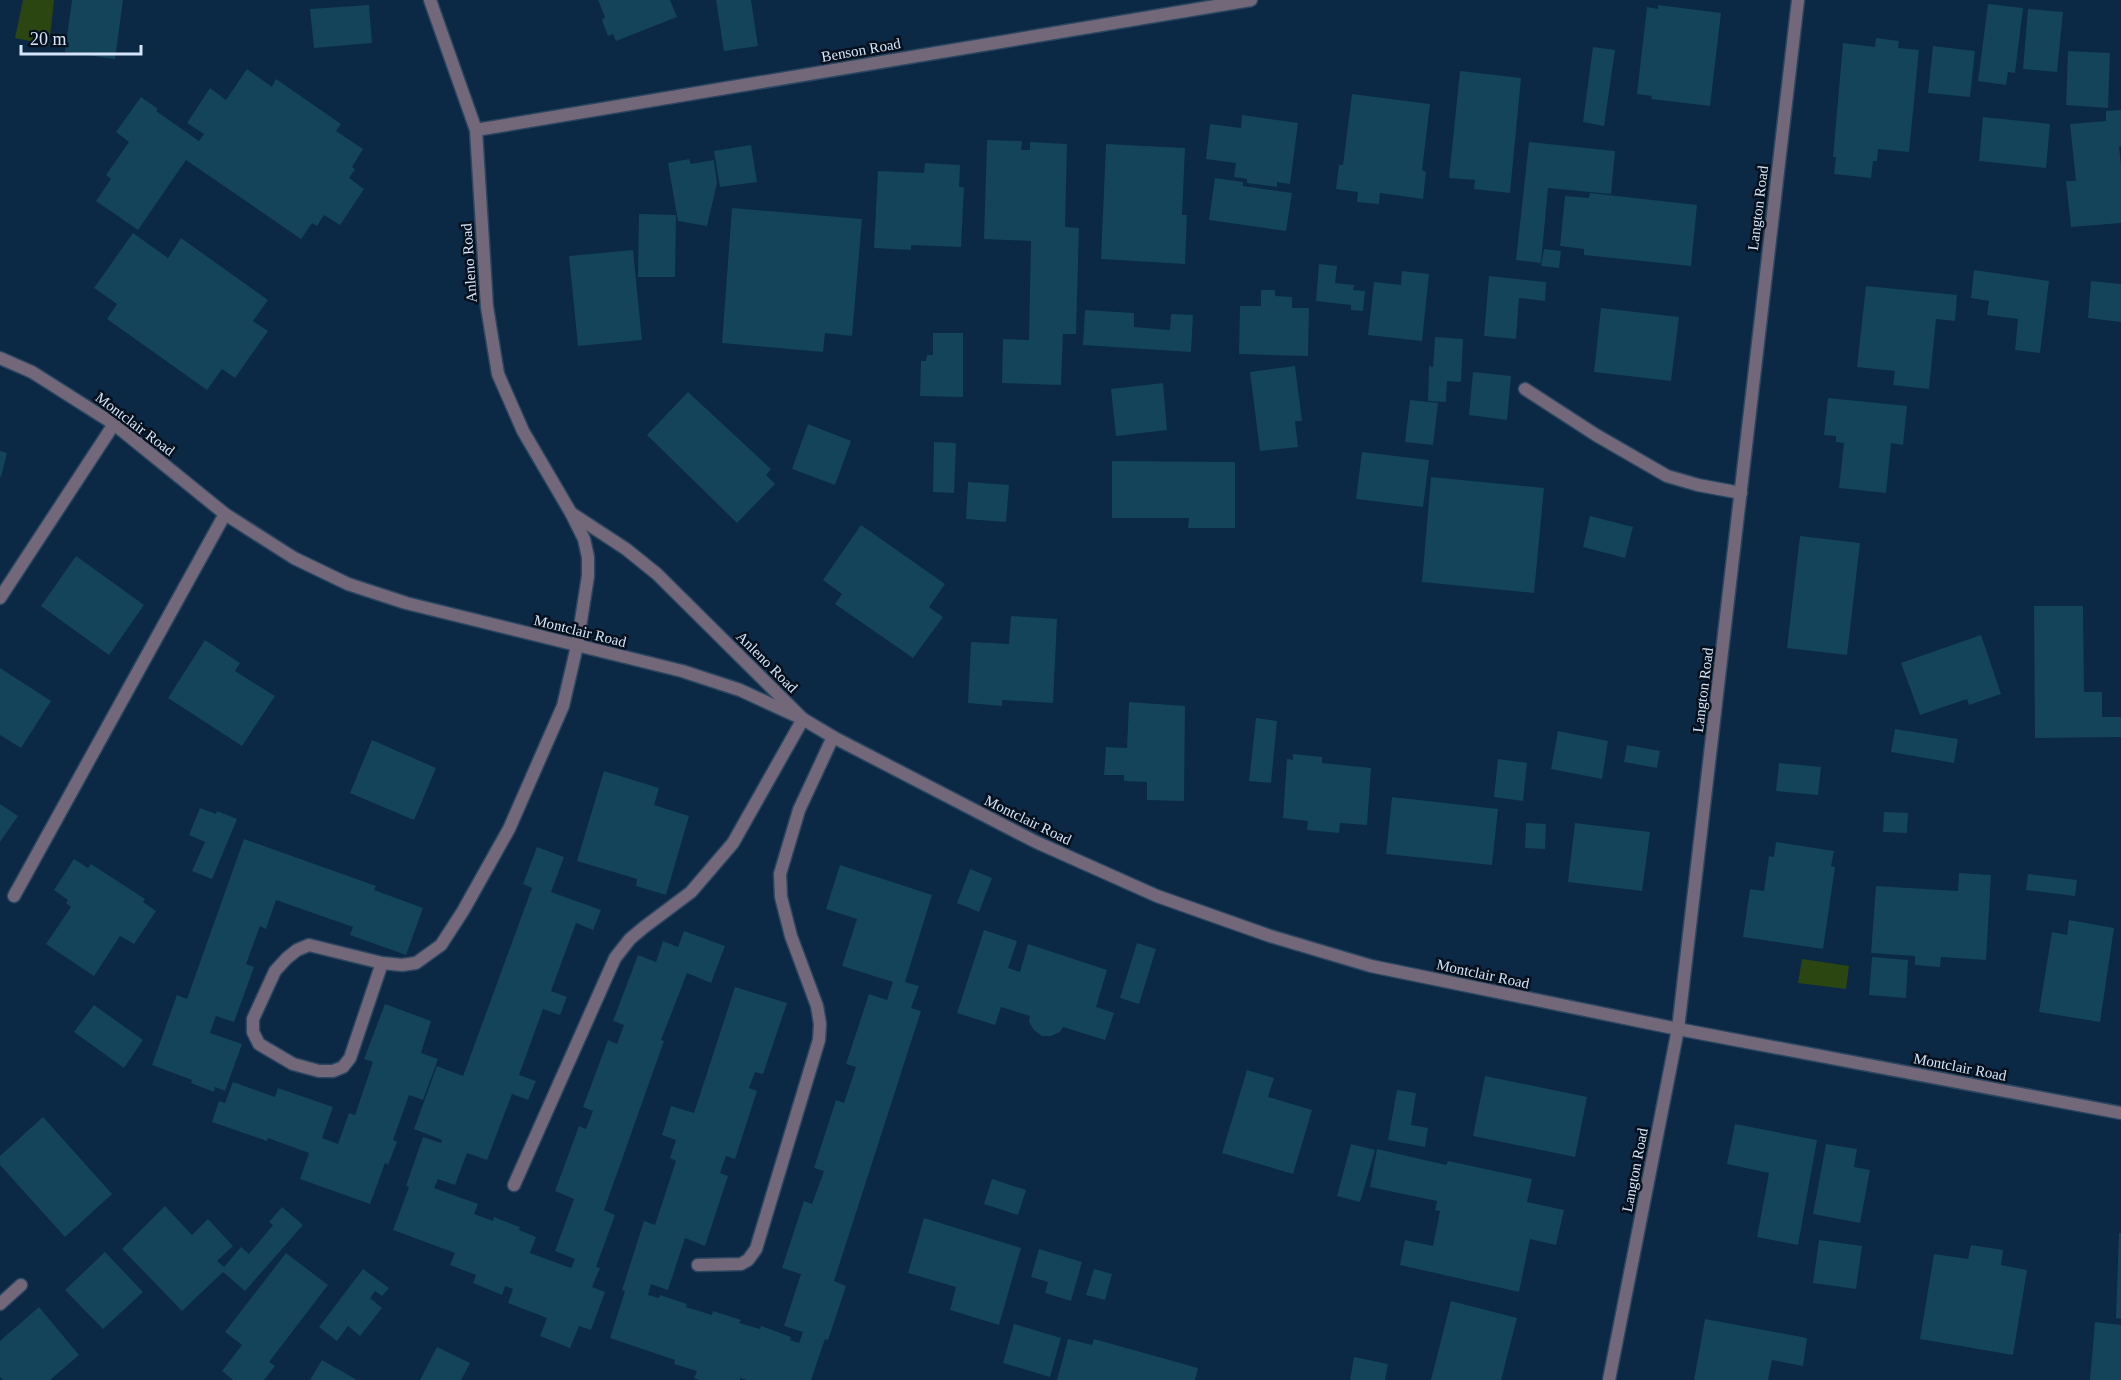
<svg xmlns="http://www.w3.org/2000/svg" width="2121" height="1380" viewBox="0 0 2121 1380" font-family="'Times New Roman',serif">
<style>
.water{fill:#2c4611}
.building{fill:#13445a}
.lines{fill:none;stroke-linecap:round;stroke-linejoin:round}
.lane-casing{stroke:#2b4661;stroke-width:15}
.street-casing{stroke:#2b4661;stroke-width:15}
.lane{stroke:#726879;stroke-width:12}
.street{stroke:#726879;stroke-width:12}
.labels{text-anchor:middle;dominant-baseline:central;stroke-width:5;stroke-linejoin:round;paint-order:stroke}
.street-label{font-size:15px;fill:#d5e5f9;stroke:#05101d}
</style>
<rect width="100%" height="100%" fill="#0b2844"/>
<g class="water">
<path d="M23,0H54L49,45L15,38Z"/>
<path d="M1802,959L1849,966L1846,989L1798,983Z"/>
</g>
<g class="building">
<path d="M72,0H123L115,59L65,52Z"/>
<path d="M598,0H670L677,17L616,41L613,34L608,36L602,20L605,17Z"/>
<path d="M716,0H751L758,46L724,51Z"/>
<path d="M1988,4L2023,8L2015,73L2008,72L2006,85L1978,81Z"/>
<path d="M369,5L372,43L314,48L310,9Z"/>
<path d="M1658,5L1721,13L1710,106L1651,99L1652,96L1637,94L1647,7L1658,9Z"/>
<path d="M2028,9L2063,12L2057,72L2023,69Z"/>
<path d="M1876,38L1899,41L1898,48L1919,50L1909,152L1878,149L1877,161H1873L1871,178L1834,174L1836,157H1833L1843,43L1875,47Z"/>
<path d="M1933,46L1975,51L1970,97L1928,93Z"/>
<path d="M1593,47L1615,50L1604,126L1583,122Z"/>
<path d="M2068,51L2110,53L2108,108L2066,105Z"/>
<path d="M247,69L272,87L276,79L341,124L336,131L363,149L352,167L355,169L349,178L364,189L340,225L324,215L317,226L312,223L301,239L186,160L138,230L96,201L111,179L106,175L129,142L116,132L141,97L158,109L156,111L199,141L204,134L187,123L210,88L226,100Z"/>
<path d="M1460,71L1521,78L1510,193L1474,189L1475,180L1449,178Z"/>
<path d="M1352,94L1430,104L1422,170L1426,172L1423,199L1380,193L1379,204L1357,202L1358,192L1336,189L1339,165H1343Z"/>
<path d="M2121,110V146L2119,147L2121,165V223L2071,227L2066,181H2076L2070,124L2106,121V111Z"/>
<path d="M1242,115L1298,123L1290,184L1277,182V187L1247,183V179L1234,177L1236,163L1206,159L1210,124L1241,128Z"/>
<path d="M1983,117L2050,124L2046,168L1979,161Z"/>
<path d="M987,140L1022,141L1021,150H1030V142L1067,144L1065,227L1079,228L1076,334H1063L1061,385L1002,383L1003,339L1029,340L1031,241L984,239Z"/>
<path d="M1529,142L1615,151L1611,194L1548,188L1541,263L1516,260Z"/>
<path d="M1106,144L1185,148L1182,215H1187L1185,264L1101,259Z"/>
<path d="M751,145L757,182L720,187L714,151Z"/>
<path d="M689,159L691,164L714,160L717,183L707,226L678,221L668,163Z"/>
<path d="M925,163L960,165L959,187H964L961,247L911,245V250L874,248L878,171L924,173Z"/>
<path d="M1215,178L1243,182V186L1292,193L1286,231L1209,220Z"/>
<path d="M1590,193L1697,205L1691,266L1584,255V249L1560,246L1565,196L1589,198Z"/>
<path d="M732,208L862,219L852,336L825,333L823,352L722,343Z"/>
<path d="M639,214L676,215L675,277H638Z"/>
<path d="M133,233L168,258L181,238L268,300L253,321L268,331L235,378L222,369L207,390L107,319L117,304L94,288Z"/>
<path d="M1544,249L1561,251L1559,268L1541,266Z"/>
<path d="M633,250L642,340L578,346L569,256Z"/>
<path d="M1319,264L1337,266L1335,283L1354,285L1353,290L1365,291L1363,311L1351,310V305L1316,301Z"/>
<path d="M1974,270L2049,281L2040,353L2015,350L2018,319L1987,315L1989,301L1971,298Z"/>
<path d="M1402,271L1429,274L1422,341L1368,335L1374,282L1401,285Z"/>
<path d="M1489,276L1546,282L1545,301L1519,298L1516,339L1484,336Z"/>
<path d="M2091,281L2121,284V322L2088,318Z"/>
<path d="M1866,286L1957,295L1955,321L1936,319L1929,389L1893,385L1895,371L1857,367Z"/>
<path d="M1261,290H1275V296L1292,297V308H1309L1308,356L1239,354L1240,306H1261Z"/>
<path d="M1601,308L1679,317L1671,381L1594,372Z"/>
<path d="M1085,310L1134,313V327L1170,330L1171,314L1193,315L1191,352L1083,345Z"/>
<path d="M933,333H963V397L920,396L921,361H926L927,355H933Z"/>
<path d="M1435,337L1463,339L1461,382L1447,381L1446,402L1428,401L1429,366L1433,367Z"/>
<path d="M1295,366L1302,421H1295L1298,447L1260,451L1250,372Z"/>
<path d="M1473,372L1511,376L1507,420L1469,415Z"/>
<path d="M1163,383L1167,430L1116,436L1111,389Z"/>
<path d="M688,392L771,469L766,475L775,484L737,523L647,435Z"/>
<path d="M1828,398L1907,406L1903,445L1891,443L1886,493L1839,488L1844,443L1836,442V436L1824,435Z"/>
<path d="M1410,400L1438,403L1433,445L1405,442Z"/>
<path d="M808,424L851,441L835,485L792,469Z"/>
<path d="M934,442L956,443L954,493L933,492Z"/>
<path d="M0,451L7,453L1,477H0Z"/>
<path d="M1362,452L1429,460L1423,507L1356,499Z"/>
<path d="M1112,461L1235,462V528H1188L1189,518H1112Z"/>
<path d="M1431,477L1544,488L1534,593L1422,582Z"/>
<path d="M968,482L1009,485L1006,522L966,519Z"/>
<path d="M1590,516L1633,527L1625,558L1583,547Z"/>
<path d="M861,525L945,584L929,607L943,617L913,658L835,604L842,594L823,580Z"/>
<path d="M1800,536L1860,543L1847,655L1787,648Z"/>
<path d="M76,556L144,605L109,655L41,606Z"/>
<path d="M2034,606H2083L2084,692H2102V717H2121V737L2035,738Z"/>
<path d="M1011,616L1057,619L1053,703L1002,700V706L968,703L971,642L1009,644Z"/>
<path d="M1981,635L2001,694L1969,705L1967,699L1920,715L1901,663Z"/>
<path d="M205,640L240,663L235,671L275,696L242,746L168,698Z"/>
<path d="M0,668L51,701L21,748L0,735Z"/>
<path d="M1129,702L1185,706L1184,801L1147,800V782L1124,781V775H1104L1106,747L1127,748Z"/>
<path d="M1256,718L1277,721L1271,783L1249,781Z"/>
<path d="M1895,729L1958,739L1954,763L1891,752Z"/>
<path d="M1558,731L1608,741L1602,779L1551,769Z"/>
<path d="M372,740L436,768L414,820L350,793Z"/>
<path d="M1627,745L1660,751L1657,768L1624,762Z"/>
<path d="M1293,754L1322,757V763L1371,768L1367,825L1340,823L1339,833L1307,830L1308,821L1283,818L1287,759L1293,760Z"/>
<path d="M1498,759L1527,763L1523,801L1494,797Z"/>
<path d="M1779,763L1821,767L1818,795L1776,791Z"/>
<path d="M604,771L659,788L654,805L689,816L666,895L636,886L637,879L577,861Z"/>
<path d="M1392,797L1498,809L1492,865L1386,854Z"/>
<path d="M0,804L18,816L0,842Z"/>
<path d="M200,808L216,814L217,811L237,819L212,879L192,871L205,842L189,835Z"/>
<path d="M1884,812L1908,813L1907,833L1883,832Z"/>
<path d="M1526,823L1546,824L1545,849L1525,848Z"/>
<path d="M1575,823L1650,832L1642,891L1568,882Z"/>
<path d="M244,839L376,886L374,890L423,908L406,955L350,935L353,927L276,900L266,929L260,926L246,964L254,967L234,1022L216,1016L210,1033L242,1044L225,1091L215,1087L214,1092L191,1083L192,1080L152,1065L177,995L187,999Z"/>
<path d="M1776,842L1834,851L1831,866L1835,867L1823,949L1743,937L1750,889L1764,891L1769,856L1774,857Z"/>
<path d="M537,847L564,857L551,892L601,910L593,930L576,923L551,991L567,997L560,1015L543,1009L519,1075L536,1081L528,1100L512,1094L487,1160L467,1153L455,1185L438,1179L434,1188L478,1204L474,1214L493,1221L494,1217L520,1227L519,1230L536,1237L530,1253L571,1268L575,1259L555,1251L574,1199L555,1191L579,1126L586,1129L593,1111L583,1107L608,1040L617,1044L624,1025L613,1021L638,955L656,962L663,941L678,947L684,931L725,946L711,983L687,973L661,1040L664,1041L604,1210L615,1215L596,1267L600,1268L592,1287L605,1292L591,1330L579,1326L570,1348L540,1336L547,1318L508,1303L513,1289L505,1286L502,1295L473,1283L476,1275L450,1265L455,1253L393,1230L409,1187L406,1186L423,1137L441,1143L442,1140L414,1129L437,1066L463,1076L532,888L523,884Z"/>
<path d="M74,859L88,868L91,864L145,899L143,902L156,911L134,944L120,936L94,976L46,944L71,907L66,903L68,900L54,890Z"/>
<path d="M840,865L932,895L905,982L919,986L911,1008L921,1011L834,1281L846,1286L828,1340L825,1339L811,1380H747L740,1378V1380H699L694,1378L697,1371L674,1364L675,1360L610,1338L625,1291L622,1290L644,1221L655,1225L676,1161L670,1158L676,1140L662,1135L671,1106L694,1113L735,987L787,1003L763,1074L755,1072L749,1088L757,1091L735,1159L726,1156L720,1173L728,1176L705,1246L685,1238L668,1290L651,1284L648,1295L659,1298L660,1295L687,1304L686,1307L712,1315L713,1311L741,1320L739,1323L760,1329L761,1326L791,1337L790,1340L799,1343L803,1332L784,1326L801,1274L782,1268L804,1201L812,1204L824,1171L814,1168L836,1100L844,1103L856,1067L846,1064L869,994L887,1000L893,982L842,966L857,919L826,909Z"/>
<path d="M970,869L992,878L979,912L957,903Z"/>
<path d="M1959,873L1991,875L1986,960L1941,957L1940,967L1915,965V956L1871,953L1876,886L1958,891Z"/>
<path d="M2028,874L2077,880L2075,896L2026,890Z"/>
<path d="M2069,920L2114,928L2100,1022L2039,1012L2052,932L2067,935Z"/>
<path d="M984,930L1017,941L1008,968L1020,972L1028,944L1107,970L1096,1007L1114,1013L1105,1040L1063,1027L1060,1032L1051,1036H1042L1034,1030L1029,1022L1030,1016L1001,1007L995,1025L957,1013Z"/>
<path d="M1137,943L1156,949L1139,1004L1120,998Z"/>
<path d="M1872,957L1908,960L1906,998L1869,995Z"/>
<path d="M385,1004L431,1021L421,1053L438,1059L423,1100L409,1095L393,1140L397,1142L388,1165L385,1163L370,1204L300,1179L309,1153L268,1138L267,1141L212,1122L219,1101L225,1103L233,1082L275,1097L278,1088L333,1107L322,1138L338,1144L349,1113L355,1115L373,1062L364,1059Z"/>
<path d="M94,1005L143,1040L124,1068L74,1032Z"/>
<path d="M1247,1070L1274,1078L1268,1097L1312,1110L1293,1174L1222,1153Z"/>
<path d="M1485,1076L1587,1097L1575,1157L1473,1136Z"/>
<path d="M1397,1090L1416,1093L1411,1125L1428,1128L1425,1147L1388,1140Z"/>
<path d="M43,1117L112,1194L65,1237L0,1165V1156Z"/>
<path d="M1735,1124L1817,1140L1798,1245L1757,1237L1769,1173L1727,1164Z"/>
<path d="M1351,1144L1375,1150L1360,1202L1337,1196Z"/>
<path d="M1826,1144L1857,1149L1854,1167L1870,1170L1860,1223L1813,1214Z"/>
<path d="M1377,1149L1446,1165L1448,1161L1532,1179L1527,1202L1564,1210L1556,1245L1530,1239L1519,1292L1400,1265L1405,1240L1433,1246L1440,1211L1435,1210L1437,1201L1370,1187Z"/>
<path d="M992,1179L1026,1190L1018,1215L984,1204Z"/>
<path d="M165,1206L192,1235L208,1219L233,1246L217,1261L224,1267L241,1247L249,1254L273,1225L269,1222L282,1207L303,1225L245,1291L223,1272L182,1311L122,1249Z"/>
<path d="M924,1218L1021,1248L999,1325L950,1310L956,1287L908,1273Z"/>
<path d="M2119,1233H2121V1319L2116,1318Z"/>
<path d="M1819,1240L1862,1246L1856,1289L1813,1283Z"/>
<path d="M1971,1245L2003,1250L2001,1265L2027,1270L2013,1355L1920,1339L1934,1254L1968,1259Z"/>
<path d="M1039,1249L1082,1262L1071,1301L1045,1293L1048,1282L1031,1277Z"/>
<path d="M105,1252L143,1292L103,1329L65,1290Z"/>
<path d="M286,1253L328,1285L269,1362L275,1366L264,1380H233L222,1371L242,1345L225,1332Z"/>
<path d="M363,1269L389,1288L382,1296L375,1291L370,1298L382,1308L360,1336L348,1326L337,1341L319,1327Z"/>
<path d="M1094,1269L1112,1274L1105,1300L1086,1295Z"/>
<path d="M1451,1301L1517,1318L1501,1380H1431Z"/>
<path d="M39,1307L79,1355L50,1380H3L0,1377V1341Z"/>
<path d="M1705,1319L1807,1338L1803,1366L1772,1360L1768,1380H1694Z"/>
<path d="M2095,1322L2121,1325V1380H2090Z"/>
<path d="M1014,1324L1061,1338L1050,1377L1003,1363Z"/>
<path d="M1068,1339L1092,1345L1094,1339L1198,1368L1195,1380H1057Z"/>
<path d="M437,1347L470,1363L461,1380H420Z"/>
<path d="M1354,1357L1388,1364L1385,1380H1350Z"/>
<path d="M322,1360L357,1380H310Z"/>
</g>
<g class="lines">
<defs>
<g id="lane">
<path d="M382,963L350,1058L343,1067L333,1071H319L293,1064L259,1044L253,1032V1019L275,971L287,958L297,950L309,945L382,963L402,965L416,963L441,945L463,911L509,829L563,706L577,646"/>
<path d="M0,1304L21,1285"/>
</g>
<g id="street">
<path d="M430,0L476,130L487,307L498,374L523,431L571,513L584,539L588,557V576L577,646"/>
<path d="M476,130L1251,0"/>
<path d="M0,358L32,372L114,424L225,514L294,558L348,584L406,603L682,671L740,690L803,719L833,737L1036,842L1157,896L1270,936L1371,966L1678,1029L2121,1113"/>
<path d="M1525,389L1596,435L1667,476L1698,485L1741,493"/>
<path d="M0,598L114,424"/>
<path d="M14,896L225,514"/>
<path d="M514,1185L615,958L630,939L643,928L691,892L733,843L803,719L657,574L626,549L571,513"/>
<path d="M698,1265L741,1264L748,1260L756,1249L819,1040L820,1024L817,1006L791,936L781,897L780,874L799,810L833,737"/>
<path d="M1609,1380L1678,1029L1798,0"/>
</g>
</defs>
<use href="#lane" class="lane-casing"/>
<use href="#street" class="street-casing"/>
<use href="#lane" class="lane"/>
<use href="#street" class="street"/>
</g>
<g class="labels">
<g class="street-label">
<text transform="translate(861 50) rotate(-10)">Benson Road</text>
<text transform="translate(1758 208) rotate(-83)">Langton Road</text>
<text transform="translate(469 263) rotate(-94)">Anleno Road</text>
<text transform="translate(135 424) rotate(37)">Montclair Road</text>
<text transform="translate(580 631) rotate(14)">Montclair Road</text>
<text transform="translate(767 662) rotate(45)">Anleno Road</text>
<text transform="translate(1703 690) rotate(-83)">Langton Road</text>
<text transform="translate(1028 820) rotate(26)">Montclair Road</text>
<text transform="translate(1483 974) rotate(12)">Montclair Road</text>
<text transform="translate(1960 1067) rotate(11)">Montclair Road</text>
<text transform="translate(1635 1170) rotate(-79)">Langton Road</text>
</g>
</g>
<path d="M21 45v9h120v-9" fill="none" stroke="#d5e5f9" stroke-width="3"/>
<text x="30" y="45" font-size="18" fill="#d5e5f9" stroke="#05101d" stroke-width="4.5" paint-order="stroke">20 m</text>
</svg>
